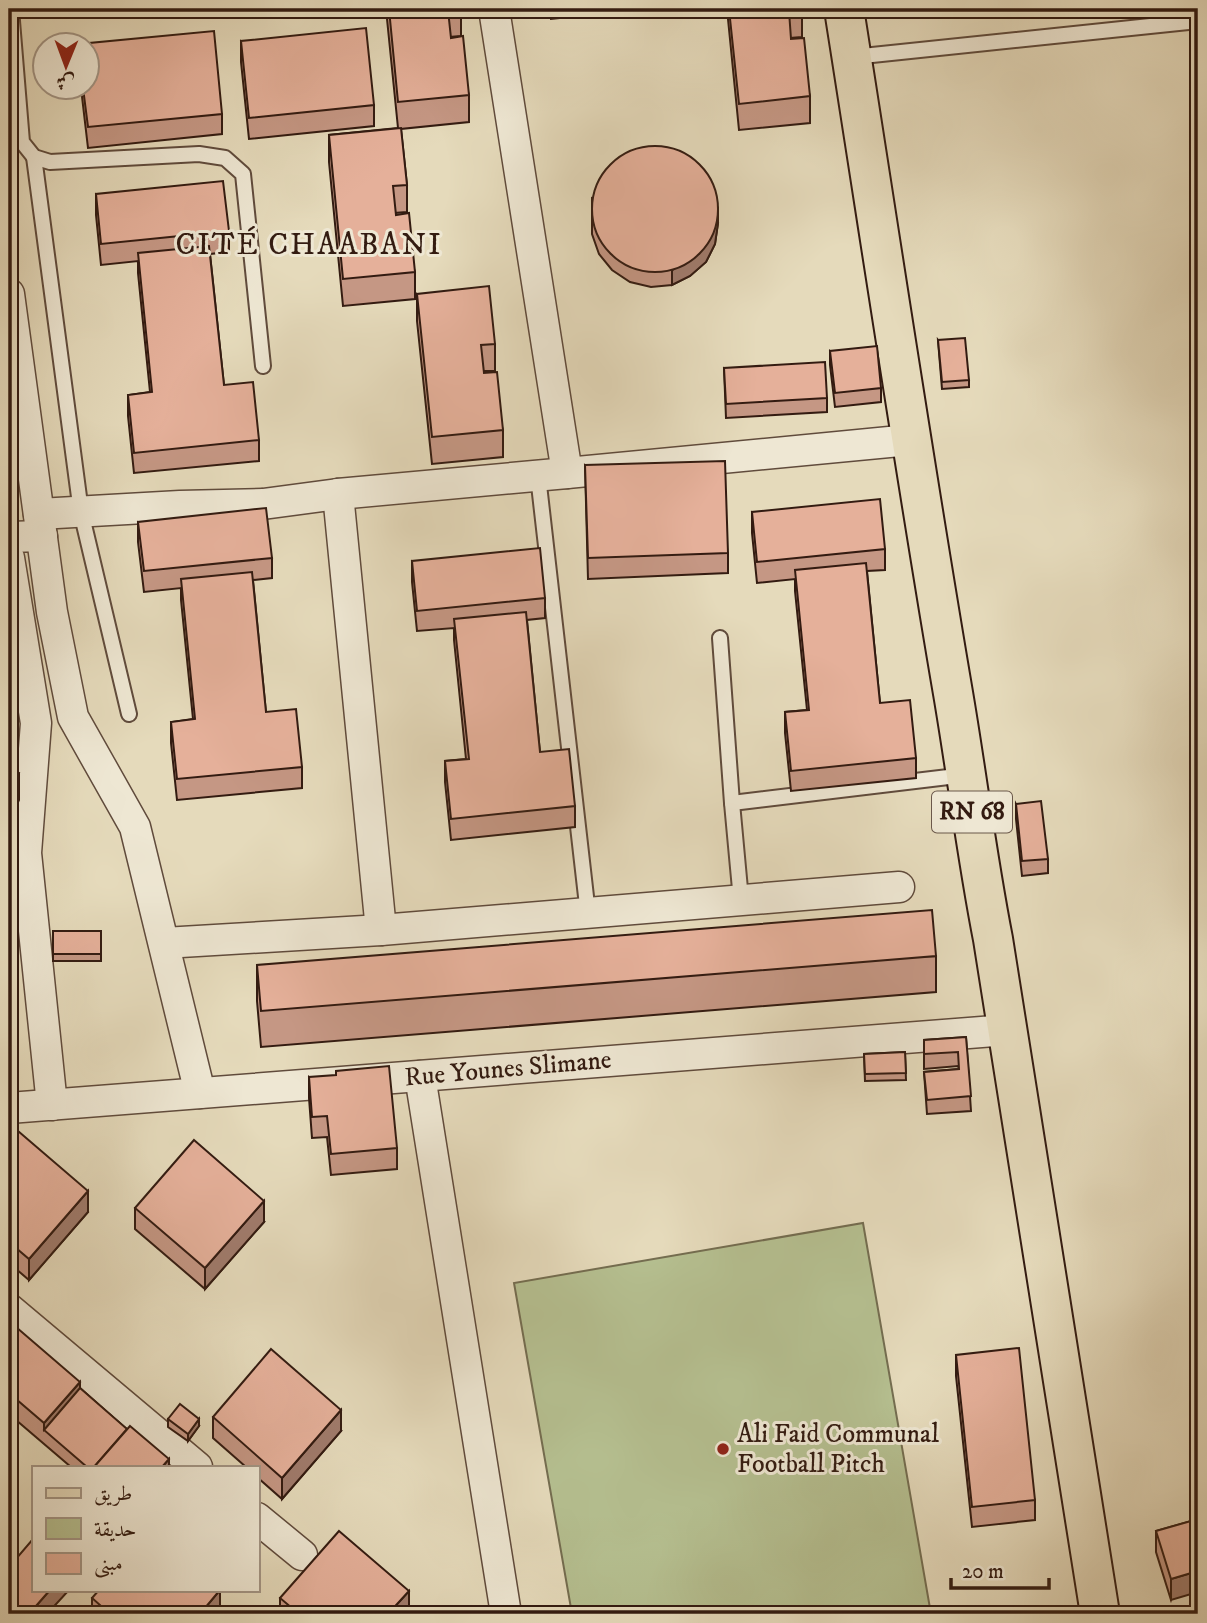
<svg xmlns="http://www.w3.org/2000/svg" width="1207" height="1623" viewBox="0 0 1207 1623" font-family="'IM FELL DW Pica',Amiri,serif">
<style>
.green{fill:#b5bf90;stroke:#746d50;stroke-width:2}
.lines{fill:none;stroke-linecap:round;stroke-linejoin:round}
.lane-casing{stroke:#604b3c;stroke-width:18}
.street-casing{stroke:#604b3c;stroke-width:33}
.primary-casing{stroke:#331b11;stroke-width:42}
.lane{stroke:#eee7d3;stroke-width:14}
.street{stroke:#eee7d3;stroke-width:30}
.primary{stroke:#e5dabb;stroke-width:38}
.wall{fill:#c59784;stroke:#331b11;stroke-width:2}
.shaded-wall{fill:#a07b6c;stroke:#331b11;stroke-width:2}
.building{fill:#e5b09a;stroke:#331b11;stroke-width:2}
.poi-dot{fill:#8f2418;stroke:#eee7d3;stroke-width:2.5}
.labels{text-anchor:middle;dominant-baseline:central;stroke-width:6;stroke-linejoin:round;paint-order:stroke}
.shield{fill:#eee7d3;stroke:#6b584b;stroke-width:2}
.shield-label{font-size:24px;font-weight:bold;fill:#331b11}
.street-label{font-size:26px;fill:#331b11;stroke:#eee7d3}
.poi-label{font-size:26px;fill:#331b11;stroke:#eee7d3;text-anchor:start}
.quarter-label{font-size:30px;letter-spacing:2px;fill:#331b11;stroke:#eee7d3}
</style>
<rect width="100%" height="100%" fill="#e5dabb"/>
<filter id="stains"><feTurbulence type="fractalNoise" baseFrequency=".00286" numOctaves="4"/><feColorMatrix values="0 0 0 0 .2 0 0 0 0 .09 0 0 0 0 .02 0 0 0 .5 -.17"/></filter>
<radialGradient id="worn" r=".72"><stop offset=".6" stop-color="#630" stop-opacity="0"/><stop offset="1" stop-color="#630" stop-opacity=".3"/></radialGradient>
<path class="green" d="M863,1223L931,1614H572L514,1283Z"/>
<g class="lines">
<defs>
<g id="lane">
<path d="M11,9L22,142L34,157L50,162L199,154L225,158L243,174L263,366"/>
<path d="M853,57L1198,21"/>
<path d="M34,157L81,512L129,714"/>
<path d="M538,476L588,914"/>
<path d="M720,638L732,803"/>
<path d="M741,900L732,803L965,775"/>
</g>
<g id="street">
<path d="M494,9L567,473L910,440"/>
<path d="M9,294L52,612L73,717L135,827L200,1093"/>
<path d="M338,494L381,930"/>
<path d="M39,514L180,506L263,504L338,494L567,473"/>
<path d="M9,537L42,536"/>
<path d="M9,558L36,723L26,853L52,1105"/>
<path d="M164,943L381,930L899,887"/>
<path d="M420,1076L506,1614"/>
<path d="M9,1108L1007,1030"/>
<path d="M9,1309L197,1467"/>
<path d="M257,1518L302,1555"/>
</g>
<path id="primary" d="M844,9C880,237 914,465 953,693C967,775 977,858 993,939L1100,1614"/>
</defs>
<use href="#lane" class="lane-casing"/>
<use href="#street" class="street-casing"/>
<use href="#primary" class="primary-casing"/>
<use href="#lane" class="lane"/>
<use href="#street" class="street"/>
<use href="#primary" class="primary"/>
</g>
<g class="wall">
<path d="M386,9H461V36L450,37L469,95V122L401,129L407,185V212L395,213L415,272V299L343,306L329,162V135L398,128Z"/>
<path d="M550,9H648L551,19Z"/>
<path d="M727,9H802V37L791,38L810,96V123L739,130Z"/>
<path d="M241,41L374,105V126L249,139L241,62Z"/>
<path d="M81,88H88L222,114V134L88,148Z"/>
<path d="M96,194L229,231V252L210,254L224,385L259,440V461L134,473L128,416V395L150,392L138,273V261L101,265L96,215Z"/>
<path d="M592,198L718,223L715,244L706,262L690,276L672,285L651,287L630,282L612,270L599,254L592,234Z"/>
<path d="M417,294L495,344V371H484L503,430V457L432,464L417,321Z"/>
<path d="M938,340L969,380V387L942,389Z"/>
<path d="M830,351L881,388V402L835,407L830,365Z"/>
<path d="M724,368L827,398V412L726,418Z"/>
<path d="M585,465L728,553V573L588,579Z"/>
<path d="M752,512L885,549V570L867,571L880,703L916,758V778L791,791L785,733V712L807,710L795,591V579L757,583L752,533Z"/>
<path d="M138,522L272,558V578L253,580L266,712L302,767V788L177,800L171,743V722L193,719L181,600V588L144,592L138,542Z"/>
<path d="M412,561L545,598V618L527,620L540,752L575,806V827L451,840L445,782V761L466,759L454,640V628L417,631L412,582Z"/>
<path d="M1016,804L1048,859V873L1022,876L1016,819Z"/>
<rect x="53" y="931" width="48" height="30"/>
<path d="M936,956V992L261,1047L257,1001V965Z"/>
<path d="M966,1037L971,1111L927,1114L924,1072L959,1069L958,1066L924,1069V1040Z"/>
<path d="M905,1052L906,1080L865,1081L864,1054Z"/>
<path d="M309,1077L397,1148V1169L331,1175L327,1137L312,1138L309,1098Z"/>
<path d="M9,1142L88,1212L29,1280L9,1263Z"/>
<path d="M135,1208L264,1222L205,1289L135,1229Z"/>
<path d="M9,1321L80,1388L169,1467H71L9,1414Z"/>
<path d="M956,1355L1035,1500V1520L972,1527L956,1376Z"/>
<path d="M213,1417L341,1431L282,1499L257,1477V1467H246L213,1438Z"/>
<path d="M168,1419L199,1426L188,1441L168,1427Z"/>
<path d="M1198,1519L1171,1600L1156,1552V1531Z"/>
<path d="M92,1598L220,1611L218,1614H92Z"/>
<path d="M280,1598L409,1612L407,1614H280Z"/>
</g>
<g class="shaded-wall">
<path d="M718,209V223L715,244L706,262L690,276L672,285V271Z"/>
<path d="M14,744V758L9,775V761Z"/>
<path d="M19,773V800L9,821V794Z"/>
<path d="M88,1191V1212L29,1280V1259Z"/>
<path d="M264,1201V1222L205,1289V1268Z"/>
<path d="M80,1382V1403L44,1430V1423Z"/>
<path d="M341,1410V1431L282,1499V1478Z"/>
<path d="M199,1419V1426L188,1441V1434Z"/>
<path d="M169,1459V1467H162Z"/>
<path d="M1198,1571V1592L1171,1600V1579Z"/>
<path d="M50,1590H69L47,1614H29Z"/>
<path d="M220,1590V1611L218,1614H200Z"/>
<path d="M409,1591V1612L407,1614H388Z"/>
</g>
<g class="building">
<path d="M389,9H461L448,10L451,38L463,36L469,95L398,102Z"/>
<path d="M729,9H802V10L789,11L791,39L804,38L810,96L739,104Z"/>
<path d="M366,28L374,105L249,118L241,41Z"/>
<path d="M214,31L222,114L88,127L83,88H88V46H79V44Z"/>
<path d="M401,128L407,185L393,186L396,215L409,213L415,272L343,279L329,135Z"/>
<circle cx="655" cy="209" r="63"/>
<path d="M223,181L229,231L101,244L96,194Z"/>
<path d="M209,246L224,385L253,382L259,440L134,453L128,395L152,392L138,253Z"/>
<path d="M489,286L495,344L481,345L484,373L497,372L503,430L432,437L417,294Z"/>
<path d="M965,338L969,380L942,382L938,340Z"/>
<path d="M877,346L881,388L835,393L830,351Z"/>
<path d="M825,362L827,398L726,404L724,368Z"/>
<path d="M725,461L728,553L588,558L585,465Z"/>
<path d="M880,499L885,549L757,562L752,512Z"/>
<path d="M266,508L272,558L144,571L138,522Z"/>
<path d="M540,548L545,598L417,611L412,561Z"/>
<path d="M866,563L880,703L910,700L916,758L791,771L785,712L809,710L795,570Z"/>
<path d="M252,572L266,712L296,709L302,767L177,779L171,722L195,719L181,579Z"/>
<path d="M526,612L540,752L569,749L575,806L451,819L445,761L469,759L454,619Z"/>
<path d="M9,742L14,744L9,761Z"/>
<path d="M9,767L19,773L9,794Z"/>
<path d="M1041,801L1048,859L1022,861L1016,804Z"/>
<path d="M932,910L936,956L261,1011L257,965Z"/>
<rect x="53" y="931" width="48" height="23"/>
<path d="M966,1037L971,1096L927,1100L924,1072L959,1069L958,1052L924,1054V1040Z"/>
<path d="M905,1052L906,1073L865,1074L864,1054Z"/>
<path d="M389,1066L397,1148L331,1154L327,1116L312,1117L309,1077L336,1075V1071Z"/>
<path d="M18,1131L88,1191L29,1259L9,1242V1142Z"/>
<path d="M194,1140L264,1201L205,1268L135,1208Z"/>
<path d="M9,1321L80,1382L44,1423L9,1393Z"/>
<path d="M1019,1348L1035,1500L972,1507L956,1355Z"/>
<path d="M271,1349L341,1410L282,1478L213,1417Z"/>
<path d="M80,1388L127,1429L94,1467H87L44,1430Z"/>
<path d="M180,1404L199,1419L188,1434L168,1419Z"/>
<path d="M130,1426L169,1459L162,1467H94Z"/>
<path d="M1198,1519V1571L1171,1579L1156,1531Z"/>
<path d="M339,1531L409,1591L388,1614H299L280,1598Z"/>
<path d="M33,1539V1590H50L29,1614H9V1567Z"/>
<path d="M99,1590H220L200,1614H110L92,1598Z"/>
</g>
<circle class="poi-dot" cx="723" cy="1449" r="7"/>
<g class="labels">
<rect class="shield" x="932" y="791.5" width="80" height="41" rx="5"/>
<g class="shield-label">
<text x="972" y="812">RN 68</text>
</g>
<g class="street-label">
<text transform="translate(508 1069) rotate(-5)">Rue Younes Slimane</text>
</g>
<g class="poi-label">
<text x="737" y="1434">Ali Faid Communal<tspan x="737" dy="30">Football Pitch</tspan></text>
</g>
<g class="quarter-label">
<text x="309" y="245">CITÉ CHAABANI</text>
</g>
</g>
<rect width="1207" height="1623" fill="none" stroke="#e5dabb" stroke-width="35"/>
<rect x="10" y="10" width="1186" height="1602" fill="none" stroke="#331b11" stroke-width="3.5"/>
<rect x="18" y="18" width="1172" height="1588" fill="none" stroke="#331b11" stroke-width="2"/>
<rect x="32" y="1466" width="228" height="126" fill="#eee7d3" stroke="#a39585" stroke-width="2"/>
<rect x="46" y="1488" width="35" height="10" fill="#e5dabb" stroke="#a39585" stroke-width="2"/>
<text x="94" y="1500" font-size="21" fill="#331b11">طريق</text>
<rect x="46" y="1518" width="35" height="21" fill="#b5bf90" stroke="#a39585" stroke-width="2"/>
<text x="94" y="1536" font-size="21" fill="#331b11">حديقة</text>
<rect x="46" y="1553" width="35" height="21" fill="#e5b09a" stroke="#a39585" stroke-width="2"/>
<text x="94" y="1570" font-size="21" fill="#331b11">مبنى</text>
<g transform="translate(66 66) rotate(181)"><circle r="33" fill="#eee7d3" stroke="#a39585" stroke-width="2"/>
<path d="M0-5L12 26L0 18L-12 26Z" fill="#8f2418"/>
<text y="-10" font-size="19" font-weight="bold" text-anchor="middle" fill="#331b11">ش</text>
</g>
<path d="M951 1578v10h98v-10" fill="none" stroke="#331b11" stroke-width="3.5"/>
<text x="962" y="1578" font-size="21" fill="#331b11" stroke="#eee7d3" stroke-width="5" paint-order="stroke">20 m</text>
<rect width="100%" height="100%" filter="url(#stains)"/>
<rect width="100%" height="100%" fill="url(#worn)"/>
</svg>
